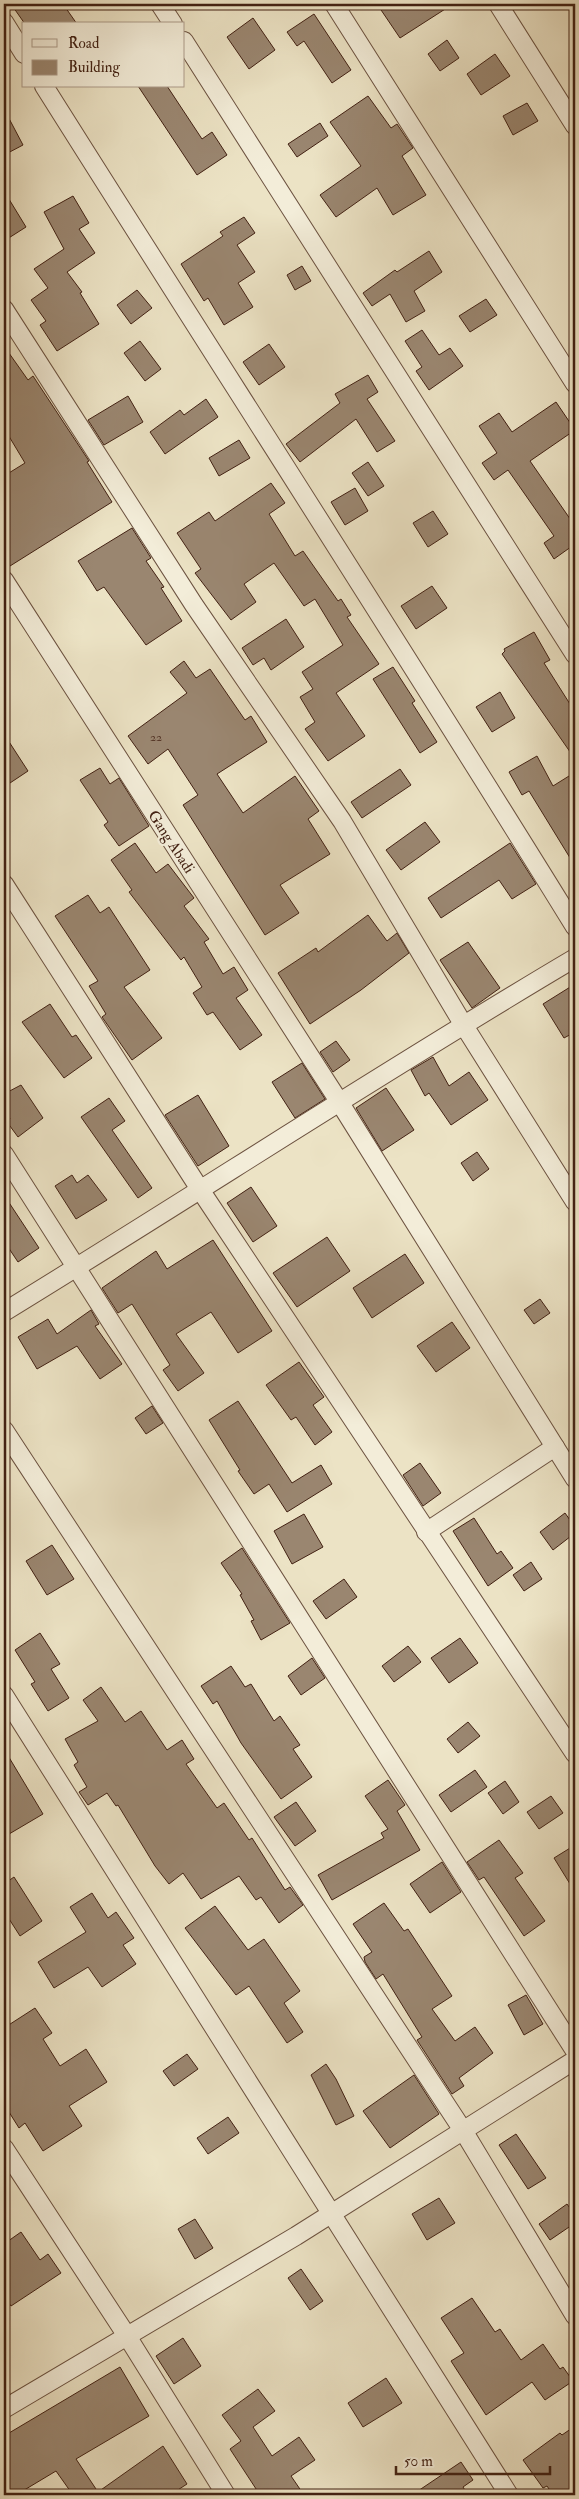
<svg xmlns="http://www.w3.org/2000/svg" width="579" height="2499" viewBox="0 0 579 2499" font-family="'IM FELL Double Pica',serif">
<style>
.building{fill:#9a8670;stroke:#422113}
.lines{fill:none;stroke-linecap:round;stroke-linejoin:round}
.minor-casing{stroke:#6c5240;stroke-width:20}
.minor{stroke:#f3edd9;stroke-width:18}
.labels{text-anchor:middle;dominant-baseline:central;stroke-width:4.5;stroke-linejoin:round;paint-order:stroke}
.number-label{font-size:12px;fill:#583a2a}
.street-label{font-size:15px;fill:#422113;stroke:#f3edd9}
</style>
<rect width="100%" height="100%" fill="#ece3c5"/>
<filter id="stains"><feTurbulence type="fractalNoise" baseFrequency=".004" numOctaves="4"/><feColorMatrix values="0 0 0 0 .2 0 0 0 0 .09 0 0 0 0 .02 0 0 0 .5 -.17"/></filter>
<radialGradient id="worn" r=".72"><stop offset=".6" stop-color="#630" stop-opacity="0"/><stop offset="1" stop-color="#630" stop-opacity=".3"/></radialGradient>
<g class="building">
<path d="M11,4H63L77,24H25Z"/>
<path d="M377,4H453L400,38Z"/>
<path d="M314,14L351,70L332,83L304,41L297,46L287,32Z"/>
<path d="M253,18L275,50L249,69L227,37Z"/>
<path d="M447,40L459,58L440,71L428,54Z"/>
<path d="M495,54L510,76L481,95L467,74Z"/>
<path d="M138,86H167L202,139L212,132L227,155L197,175Z"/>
<path d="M368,96L391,128L397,124L413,148L402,156L426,195L393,215L377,188L336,217L320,195L361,166L330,122Z"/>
<path d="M527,103L538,121L513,135L503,116Z"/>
<path d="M4,109L23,145L4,155Z"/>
<path d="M320,123L328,136L297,157L288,144Z"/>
<path d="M4,191L26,227L4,241Z"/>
<path d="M73,196L89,223L79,229L95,253L67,272L82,292L80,293L99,324L57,351L40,325L46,321L31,300L48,288L34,269L64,249L44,212Z"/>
<path d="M244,217L255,233L237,245L255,272L238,283L253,307L224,325L208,298L204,301L181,264L223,236L220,232Z"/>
<path d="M429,251L442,272L414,291L425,311L406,322L390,294L372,306L363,293L395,270L397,272Z"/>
<path d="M302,266L311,281L295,290L287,275Z"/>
<path d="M137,290L152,308L131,324L117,305Z"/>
<path d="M486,299L497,315L470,332L459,316Z"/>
<path d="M422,330L439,355L450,348L463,366L429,390L416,371L422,367L405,341Z"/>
<path d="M140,341L161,369L145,381L124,353Z"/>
<path d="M269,344L285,367L259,385L243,362Z"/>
<path d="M4,346L28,380L33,376L89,461L87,462L112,502L10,566L4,557V476L25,463L4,428Z"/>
<path d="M368,375L378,392L367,399L395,441L377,452L356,419L300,462L286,444L340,403L335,394Z"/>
<path d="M128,396L143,422L104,445L88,420Z"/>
<path d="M206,399L218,417L165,454L150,432L180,410L184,415Z"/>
<path d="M556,402L575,430L530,461L575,526V544L554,559L544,543L554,536L508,470L494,480L482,463L497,453L479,426L499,413L512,432Z"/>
<path d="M239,440L250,458L219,476L209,458Z"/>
<path d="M368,462L384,486L368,496L352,473Z"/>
<path d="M271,483L285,503L269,514L295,556L303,551L338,601L341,599L351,615L347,617L379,664L336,693L365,736L328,761L305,729L315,722L300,697L313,689L302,672L343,645L315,599L304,606L274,563L244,584L256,602L231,620L195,573L201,569L177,533L209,512L215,521Z"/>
<path d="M355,488L368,511L345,525L331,502Z"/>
<path d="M433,511L448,534L428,547L413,523Z"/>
<path d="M132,528L151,558L146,561L164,587L161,588L182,621L146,645L104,587L97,591L78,561Z"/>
<path d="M432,586L447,608L416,629L401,606Z"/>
<path d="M286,619L304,647L271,670L264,658L253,665L242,648Z"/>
<path d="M534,632L550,660L544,663L575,712V759L502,654L505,651L504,649Z"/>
<path d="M184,661L196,678L210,669L245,720L251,716L267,742L217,774L243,813L295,776L319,811L308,819L330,854L280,885L299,913L265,935L183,805L198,795L168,749L148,764L128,736L187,693L170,672Z"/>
<path d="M393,667L415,701L412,703L437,742L420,753L373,679Z"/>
<path d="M500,692L515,718L492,732L476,707Z"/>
<path d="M4,734L28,771L4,787Z"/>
<path d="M537,756L553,786L569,776L575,785V866L529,791L522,795L509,772Z"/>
<path d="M100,768L110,784L119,778L149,826L119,846L104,825L108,822L80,780Z"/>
<path d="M400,769L411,785L362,818L351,802Z"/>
<path d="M425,822L440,842L401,870L386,850Z"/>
<path d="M135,843L156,873L168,864L194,898L184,906L209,939L204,942L223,974L234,967L248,990L236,998L262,1035L240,1050L213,1012L207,1015L193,993L202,987L184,957L181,960L129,892L132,890L111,860Z"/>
<path d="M510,843L536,884L512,899L499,880L441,918L428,898Z"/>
<path d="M88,895L100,913L109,907L150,970L124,987L162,1038L132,1060L102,1017L106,1014L89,986L98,981L55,916Z"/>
<path d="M368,915L387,941L397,933L409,953L361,990L310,1024L278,973L316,948L318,952Z"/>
<path d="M468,942L500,988L472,1008L440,960Z"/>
<path d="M575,984V1032L564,1038L543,1004Z"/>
<path d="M50,1004L72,1037L76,1035L92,1058L64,1078L22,1022Z"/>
<path d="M336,1041L350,1060L333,1072L320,1052Z"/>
<path d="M433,1057L449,1086L469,1072L488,1100L451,1125L429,1093L425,1096L411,1070Z"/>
<path d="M302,1063L325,1099L295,1118L272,1082Z"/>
<path d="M21,1085L43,1118L18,1137L7,1122L10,1119L4,1106V1094Z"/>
<path d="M386,1088L414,1130L382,1151L356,1108Z"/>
<path d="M198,1095L229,1146L198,1166L165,1115Z"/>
<path d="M109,1098L125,1121L112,1130L152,1188L138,1198L81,1117Z"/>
<path d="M477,1152L489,1169L473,1181L461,1163Z"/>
<path d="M72,1175L77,1183L88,1175L107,1200L76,1219L55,1186Z"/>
<path d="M251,1187L277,1226L253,1242L227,1203Z"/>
<path d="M4,1195L39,1248L18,1262L4,1241Z"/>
<path d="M327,1237L350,1271L297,1307L273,1273Z"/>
<path d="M213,1240L272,1331L238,1353L211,1312L176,1334L204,1373L178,1391L163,1370L170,1365L132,1304L118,1313L102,1288L156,1251L167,1269Z"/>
<path d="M405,1254L424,1283L372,1318L353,1288Z"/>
<path d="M540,1299L550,1313L534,1324L524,1310Z"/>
<path d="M91,1310L99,1324L95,1326L122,1364L100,1379L77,1346L37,1369L18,1337L48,1319L57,1334Z"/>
<path d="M452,1322L470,1348L436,1372L417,1346Z"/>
<path d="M299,1362L324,1397L313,1405L332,1432L315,1445L296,1417L291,1420L266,1385Z"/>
<path d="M238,1401L292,1483L321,1465L332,1484L287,1512L269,1484L254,1494L238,1471L240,1470L209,1420Z"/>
<path d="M152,1406L163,1423L146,1434L135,1418Z"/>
<path d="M420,1463L441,1493L423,1506L403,1475Z"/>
<path d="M565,1513L575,1527V1533L553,1550L540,1532Z"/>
<path d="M304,1514L323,1547L292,1564L274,1531Z"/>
<path d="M474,1518L497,1554L501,1551L513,1568L488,1586L453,1531Z"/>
<path d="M52,1545L74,1579L47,1595L26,1561Z"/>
<path d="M242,1548L290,1623L261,1640L251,1621L254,1620L240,1595L242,1594L221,1563Z"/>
<path d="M531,1562L542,1579L524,1591L513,1575Z"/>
<path d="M344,1579L357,1597L326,1619L313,1601Z"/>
<path d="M40,1633L60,1664L51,1669L69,1698L48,1711L31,1684L35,1682L15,1650Z"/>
<path d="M460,1638L478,1663L449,1683L431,1658Z"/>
<path d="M408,1646L421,1662L394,1682L382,1666Z"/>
<path d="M312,1658L325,1678L301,1695L288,1676Z"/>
<path d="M231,1666L245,1687L251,1684L274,1721L280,1716L300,1745L293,1749L312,1777L281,1799L241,1743L217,1701L213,1704L201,1686Z"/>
<path d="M101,1687L125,1722L141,1711L167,1750L182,1740L194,1759L186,1764L217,1808L224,1803L249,1840L252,1838L285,1890L290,1887L303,1905L279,1923L261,1897L256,1900L239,1876L201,1899L183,1873L169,1884L155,1866L118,1805L116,1806L107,1793L88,1805L79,1792L87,1787L74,1765L78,1762L65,1739L98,1721L83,1700Z"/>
<path d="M468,1722L480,1736L458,1753L447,1739Z"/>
<path d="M4,1749L43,1814L4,1837Z"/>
<path d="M475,1770L487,1787L451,1812L439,1795Z"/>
<path d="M388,1780L405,1805L397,1811L420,1850L332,1900L318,1875L384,1838L381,1833L388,1829L365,1796Z"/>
<path d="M505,1781L519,1802L503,1814L488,1793Z"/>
<path d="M551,1796L563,1813L539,1829L527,1812Z"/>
<path d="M296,1802L316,1831L295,1846L274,1817Z"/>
<path d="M499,1840L523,1873L515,1878L545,1921L524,1936L484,1877L479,1880L467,1862Z"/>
<path d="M575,1845V1892L554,1858Z"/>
<path d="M442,1862L461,1892L430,1913L410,1884Z"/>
<path d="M14,1877L42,1921L20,1936L4,1911V1884Z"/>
<path d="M92,1893L108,1918L116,1912L134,1938L123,1945L136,1964L102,1987L88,1967L54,1988L38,1962L86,1932L70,1907Z"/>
<path d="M384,1903L404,1931L408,1929L452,1996L432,2009L455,2041L475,2027L493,2053L459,2078L464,2086L452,2094L417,2040L422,2037L383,1974L376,1979L365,1962L364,1957L372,1952L353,1924Z"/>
<path d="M215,1906L248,1950L264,1939L300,1991L284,2003L303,2032L287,2043L249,1986L236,1995L185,1928Z"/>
<path d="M526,1995L543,2024L524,2035L508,2005Z"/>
<path d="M35,2008L52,2033L43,2039L60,2066L86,2049L107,2082L69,2106L82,2126L43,2151L25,2123L19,2128L4,2104V2028Z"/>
<path d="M187,2054L198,2069L174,2086L163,2071Z"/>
<path d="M326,2064L336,2079L354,2116L336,2125L311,2075Z"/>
<path d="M414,2075L439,2114L390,2148L363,2111Z"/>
<path d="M228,2117L239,2133L208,2154L197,2138Z"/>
<path d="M516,2134L546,2178L528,2189L499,2145Z"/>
<path d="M439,2198L455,2223L427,2240L412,2214Z"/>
<path d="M567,2204L575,2215V2223L550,2240L539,2224Z"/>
<path d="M195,2219L213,2248L195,2259L178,2229Z"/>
<path d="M21,2232L40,2260L48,2254L61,2273L11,2306L4,2296V2244Z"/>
<path d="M301,2269L323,2301L310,2310L288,2278Z"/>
<path d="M472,2298L495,2332L500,2329L521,2360L543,2344L560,2369L563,2367L573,2381L545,2400L532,2382L486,2415L451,2361L464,2353L441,2318Z"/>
<path d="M183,2338L201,2366L174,2384L156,2356Z"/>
<path d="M120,2367L149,2416L76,2459L98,2492L163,2446L187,2484L170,2495H73L56,2471L16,2495H7L4,2490V2436Z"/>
<path d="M386,2378L402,2403L363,2427L348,2403Z"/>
<path d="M258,2389L275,2411L253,2427L272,2456L299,2437L315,2460L291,2476L304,2495H260L230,2449L241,2441L222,2415Z"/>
<path d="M575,2426V2495H553L547,2486L543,2488L523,2460L560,2433L562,2435Z"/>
<path d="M461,2462L473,2480L463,2487L468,2495H412Z"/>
</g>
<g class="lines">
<defs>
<g id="minor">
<path d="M160,4L173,24"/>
<path d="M334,4L575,384"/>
<path d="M498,4L575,126"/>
<path d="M4,22L24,54"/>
<path d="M184,41L575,655"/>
<path d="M44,86C221,367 401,645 575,927"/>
<path d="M4,309L194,605L342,821L463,1024L575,1202"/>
<path d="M4,580L340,1103L575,1479"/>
<path d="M4,884L201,1191L575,1754"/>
<path d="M4,1154L575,2051"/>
<path d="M4,1312C195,1195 382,1072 575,958"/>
<path d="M4,1430L464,2132L575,2316"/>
<path d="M426,1532L555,1447"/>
<path d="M4,1695L509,2495"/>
<path d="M4,2148L127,2336L226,2495"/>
<path d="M4,2409L296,2236L575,2060"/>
</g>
</defs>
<use href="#minor" class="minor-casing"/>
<use href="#minor" class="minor"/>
</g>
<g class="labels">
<g class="number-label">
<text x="156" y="737">22</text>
</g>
<g class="street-label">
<text transform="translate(171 842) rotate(57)">Gang Abadi</text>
</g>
</g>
<rect width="579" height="2499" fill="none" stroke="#ece3c5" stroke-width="20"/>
<rect x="5" y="5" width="569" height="2489" fill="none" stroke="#422113" stroke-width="2.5"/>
<rect x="10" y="10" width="559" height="2479" fill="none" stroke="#422113"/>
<rect x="22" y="22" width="162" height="65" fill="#f3edd9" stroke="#ac9b8a"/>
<rect x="32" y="39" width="25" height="8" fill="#f3edd9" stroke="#ac9b8a"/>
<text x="68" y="48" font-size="15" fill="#422113">Road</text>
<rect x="32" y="60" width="25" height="15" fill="#9a8670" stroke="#ac9b8a"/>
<text x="68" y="72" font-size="15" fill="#422113">Building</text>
<path d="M396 2466v8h154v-8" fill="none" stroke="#422113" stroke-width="2.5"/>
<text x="404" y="2466" font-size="15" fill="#422113" stroke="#f3edd9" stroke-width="4" paint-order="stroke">50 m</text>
<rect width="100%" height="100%" filter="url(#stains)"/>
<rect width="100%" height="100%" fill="url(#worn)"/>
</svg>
